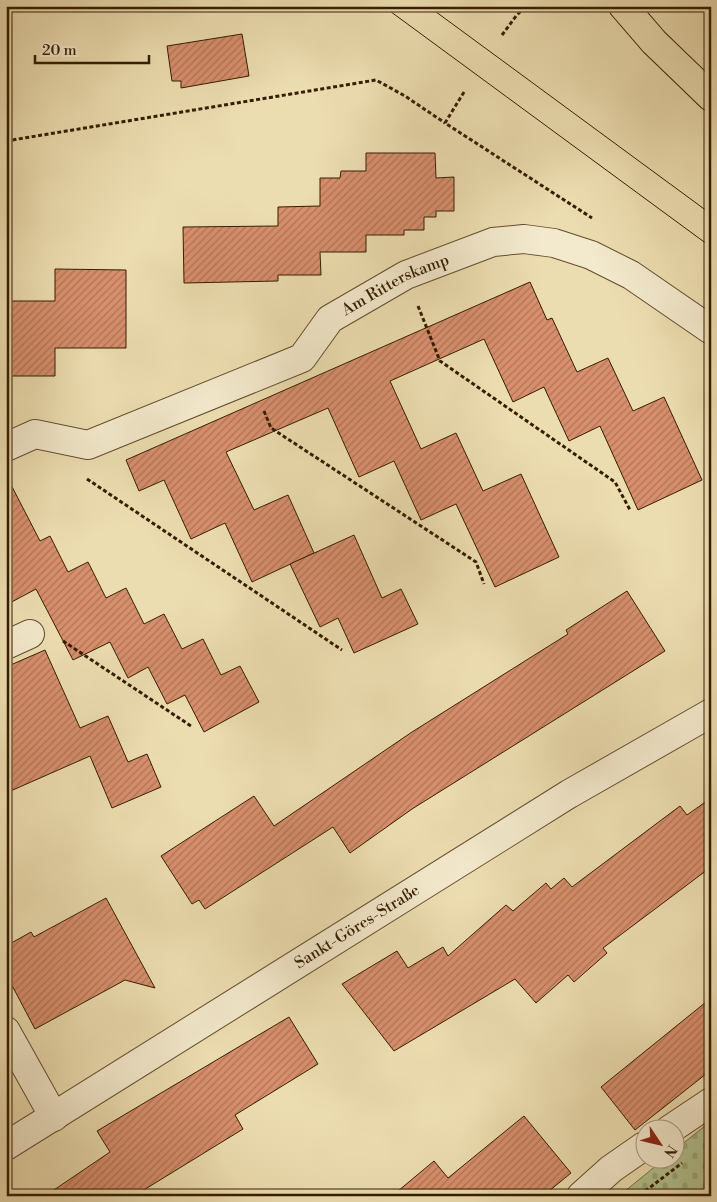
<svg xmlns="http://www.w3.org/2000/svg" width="717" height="1202" viewBox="0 0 717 1202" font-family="'Libre Bodoni',serif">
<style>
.cemetery{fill:url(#cemetery-stones);stroke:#747049}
.building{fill:url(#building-hatch);stroke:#351d02}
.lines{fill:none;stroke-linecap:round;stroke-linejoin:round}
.minor-casing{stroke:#634d2e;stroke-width:30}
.major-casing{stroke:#351d02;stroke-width:30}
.path{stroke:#351d02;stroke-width:3;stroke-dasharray:4 2.5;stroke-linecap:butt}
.minor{stroke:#f3e9cc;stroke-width:28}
.major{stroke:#ecddb0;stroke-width:28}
.tram{stroke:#351d02;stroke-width:1}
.labels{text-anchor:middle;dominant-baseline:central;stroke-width:4.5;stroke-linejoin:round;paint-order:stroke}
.street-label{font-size:16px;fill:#351d02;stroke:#f3e9cc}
</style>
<defs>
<pattern id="cemetery-stones" width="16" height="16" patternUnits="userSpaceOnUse" patternTransform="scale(1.25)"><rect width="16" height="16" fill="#b2c290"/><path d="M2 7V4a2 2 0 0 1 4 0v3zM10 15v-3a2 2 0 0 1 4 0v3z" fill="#9aa67b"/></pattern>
<pattern id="building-hatch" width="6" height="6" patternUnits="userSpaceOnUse" patternTransform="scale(1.25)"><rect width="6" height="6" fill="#d88f6d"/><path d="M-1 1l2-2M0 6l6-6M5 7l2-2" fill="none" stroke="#b07457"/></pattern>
</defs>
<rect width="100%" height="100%" fill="#ecddb0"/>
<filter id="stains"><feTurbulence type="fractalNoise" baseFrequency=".004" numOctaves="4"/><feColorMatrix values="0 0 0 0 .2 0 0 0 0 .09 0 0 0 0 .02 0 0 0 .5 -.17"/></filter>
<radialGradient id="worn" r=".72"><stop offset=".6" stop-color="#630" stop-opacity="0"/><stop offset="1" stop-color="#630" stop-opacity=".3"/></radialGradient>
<path class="cemetery" d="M711,1121V1196H619L663,1160H674L675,1150Z"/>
<g class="building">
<path d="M242,34L249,76L181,88V81H172L167,46Z"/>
<path d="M366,153H435L436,178L454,177V211H436V217H424V230H404V235H366V252H320L321,275H278V281L184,283L183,227L278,226V207L320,206V178H340L341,171H366Z"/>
<path d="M55,269L126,270V348H55V376H6L8,301H55Z"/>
<path d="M530,282L547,320L552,318L577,372L608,358L633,411L664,397L702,480L638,510L600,426L569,441L544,387L513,402L484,339L390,381L421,449L456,433L483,491L521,474L559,557L495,587L456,504L421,520L394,461L359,477L328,408L226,452L254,510L288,495L314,553L252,582L225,523L191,539L164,480L139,491L126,460Z"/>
<path d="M6,475L40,541L50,536L68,572L88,562L106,598L126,588L144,624L164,614L182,649L203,639L221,675L240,666L259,702L204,732L185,695L167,704L148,667L128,678L110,642L73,660L36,589L6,605Z"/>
<path d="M354,535L382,598L401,589L418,624L354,653L338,618L320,627L290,564Z"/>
<path d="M627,591L665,651L412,809L350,853L333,827L205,909L199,900L192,904L161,856L254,796L274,826L412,732L568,634L566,630Z"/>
<path d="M45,650L80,728L108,716L128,762L147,754L161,787L112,808L90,756L6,793V667Z"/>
<path d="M711,798V867L603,948L607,953L574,982L568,975L536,1003L515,979L394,1051L342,984L397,951L408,968L443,947L448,956L506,905L513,911L546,883L551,889L564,878L572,887L680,806L687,815Z"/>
<path d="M106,898L155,988L125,980L35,1029L6,974V946L31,932L34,937Z"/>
<path d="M711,998V1070L635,1130L601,1087Z"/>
<path d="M289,1017L318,1064L235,1115L243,1129L134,1196H45L110,1152L97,1131Z"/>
<path d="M524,1116L571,1173L543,1196H392L434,1161L448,1178Z"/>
</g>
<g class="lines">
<defs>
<g id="minor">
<path id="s1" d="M6,447L35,434L88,445L302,358L330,319L406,275L493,242L524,239L554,243L591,255L631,275L711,330"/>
<path d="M6,645L30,634"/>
<path d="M6,1031L54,1117"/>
<path d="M669,1130L711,1102"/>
<path id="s2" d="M6,1146L569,794L711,713"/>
<path d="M581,1196L611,1169L644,1146"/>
</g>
<path id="major" d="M623,6L654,42L711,97"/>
</defs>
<use href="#minor" class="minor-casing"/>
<use href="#major" class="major-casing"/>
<g class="path">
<path d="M502,35L516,16L526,6"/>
<path d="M464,92L445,123L592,218"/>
<path d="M6,141L376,80L405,96L445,123"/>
<path d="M418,306L440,361L615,482L630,510"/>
<path d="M264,411L271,428L476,562L484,584"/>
<path d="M87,479L342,650"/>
<path d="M63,641L191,726"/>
<path d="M640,1195L682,1163"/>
<path d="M709,1196L711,1194"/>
</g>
<use href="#minor" class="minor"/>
<use href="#major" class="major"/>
<g class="tram">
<path d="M383,6L711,247"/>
<path d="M428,6L711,214"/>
</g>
</g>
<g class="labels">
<g class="street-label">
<text stroke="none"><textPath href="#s1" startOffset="439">Am Ritterskamp</textPath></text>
<text stroke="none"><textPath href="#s2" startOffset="414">Sankt-Göres-Straße</textPath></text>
</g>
</g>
<rect width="717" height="1202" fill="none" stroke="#ecddb0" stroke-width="25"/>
<rect x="8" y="8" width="702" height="1187" fill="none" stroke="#351d02" stroke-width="2.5"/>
<rect x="12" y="12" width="692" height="1177" fill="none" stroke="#351d02"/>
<g transform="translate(660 1144) rotate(125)"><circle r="24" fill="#f3e9cc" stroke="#a7977b"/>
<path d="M0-4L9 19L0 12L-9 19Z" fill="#8f2418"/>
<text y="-8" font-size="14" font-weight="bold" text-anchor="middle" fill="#351d02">N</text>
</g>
<path d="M35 55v8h114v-8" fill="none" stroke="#351d02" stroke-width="2.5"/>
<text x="42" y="55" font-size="15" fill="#351d02" stroke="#f3e9cc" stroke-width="4" paint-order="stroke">20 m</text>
<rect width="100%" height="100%" filter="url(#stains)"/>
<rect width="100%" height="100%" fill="url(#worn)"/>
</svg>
